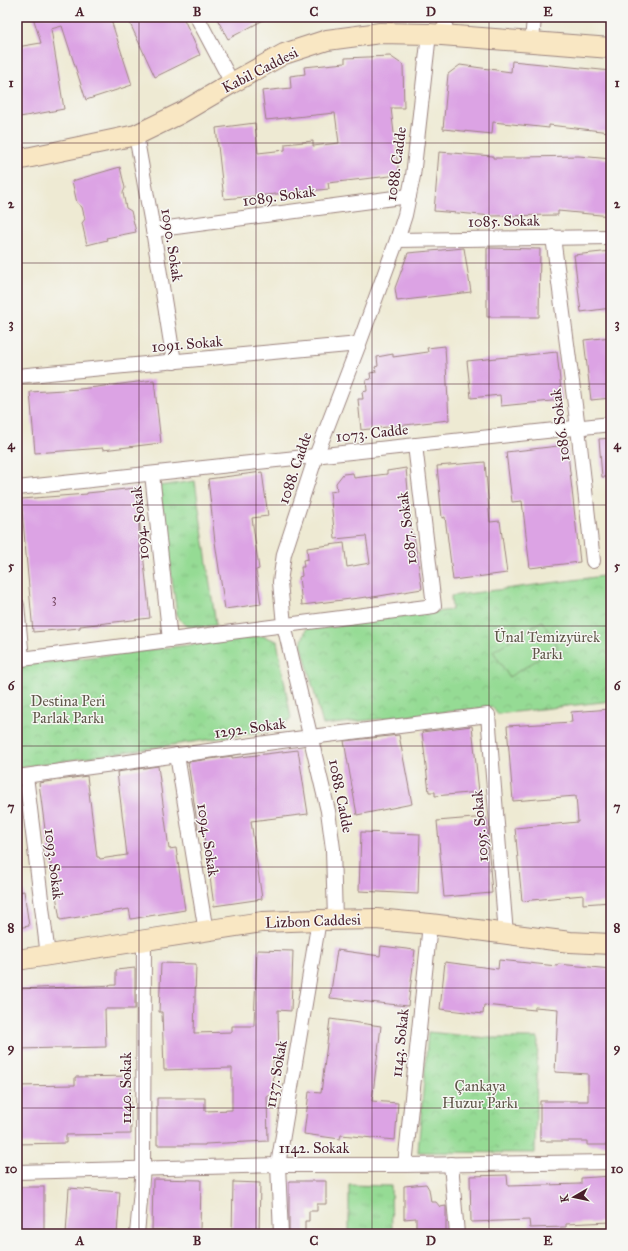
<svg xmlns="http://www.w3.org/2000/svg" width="628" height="1251" viewBox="0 0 628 1251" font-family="'IM FELL Great Primer',serif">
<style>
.grass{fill:url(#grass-tufts);stroke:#707d60}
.park{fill:url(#park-crowns);stroke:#707d60}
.pitch{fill:#95db94;stroke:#707d60}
.building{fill:#dca3e4}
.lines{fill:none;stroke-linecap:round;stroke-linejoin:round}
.minor-casing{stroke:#9c847f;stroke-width:16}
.secondary-casing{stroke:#9c847f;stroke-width:22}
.minor{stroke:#fff;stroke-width:14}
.secondary{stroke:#f9e7c3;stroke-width:20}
.grid{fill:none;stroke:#4a1f2b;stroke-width:1;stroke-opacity:0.55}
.labels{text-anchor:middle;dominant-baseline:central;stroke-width:3;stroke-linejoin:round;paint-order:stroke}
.number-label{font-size:13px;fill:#6e4059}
.street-label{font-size:15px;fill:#4a1f2b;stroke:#f6f6f2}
.park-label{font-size:15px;fill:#60574a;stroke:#f6f6f2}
.neatline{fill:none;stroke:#4a1f2b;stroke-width:1.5}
.grid-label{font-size:13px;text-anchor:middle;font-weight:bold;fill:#4a1f2b}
</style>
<defs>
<pattern id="grass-tufts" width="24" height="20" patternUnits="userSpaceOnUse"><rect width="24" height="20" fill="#95db94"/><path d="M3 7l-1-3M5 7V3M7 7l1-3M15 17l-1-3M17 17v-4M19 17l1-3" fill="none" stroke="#82bc80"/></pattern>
<pattern id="park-crowns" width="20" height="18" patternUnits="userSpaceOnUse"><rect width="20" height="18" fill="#95db94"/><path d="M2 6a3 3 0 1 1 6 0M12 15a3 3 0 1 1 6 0" fill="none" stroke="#82bc80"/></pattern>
</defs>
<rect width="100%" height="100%" fill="#f6f6f2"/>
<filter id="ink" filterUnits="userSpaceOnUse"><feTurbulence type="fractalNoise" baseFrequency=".025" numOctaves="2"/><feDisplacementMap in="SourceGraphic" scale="8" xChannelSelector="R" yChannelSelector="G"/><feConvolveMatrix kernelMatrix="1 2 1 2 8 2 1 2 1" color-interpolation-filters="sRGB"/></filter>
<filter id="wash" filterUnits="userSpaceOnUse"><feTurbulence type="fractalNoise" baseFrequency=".012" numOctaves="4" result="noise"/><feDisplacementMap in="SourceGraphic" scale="16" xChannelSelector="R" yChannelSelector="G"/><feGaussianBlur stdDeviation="0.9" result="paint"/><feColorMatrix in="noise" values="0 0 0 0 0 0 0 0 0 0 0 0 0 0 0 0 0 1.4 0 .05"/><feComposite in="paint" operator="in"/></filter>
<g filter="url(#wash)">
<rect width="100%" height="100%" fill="#eeead3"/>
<g class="grass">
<path d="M195,481L216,625C198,627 186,634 177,614L159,486Z"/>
<path d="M349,1185L391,1186L392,1234H349Z"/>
</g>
<g class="park">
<path d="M611,575V701L498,714L492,707L323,725L301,643L307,627L452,610L451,596Z"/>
<path d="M263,636L277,641L291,718L280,729L17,768V666Z"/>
<path d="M428,1032L487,1038H538L535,1153L418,1152Z"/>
</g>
<path class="pitch" d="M542,621L558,647L509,677L493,651Z"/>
<g id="blocks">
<g class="building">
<path d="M33,17H110L132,85L86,100L62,26L51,29L64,109L20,117L17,99V47L41,43Z"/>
<path d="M127,17H183L200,55L155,77Z"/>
<path d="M216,17H269L228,39Z"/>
<path d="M390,56L403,65L404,108H391L399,175L328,183L329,189L224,199L216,128L255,123L258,153L285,150V144L313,141V146L339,143L335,113L266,120L262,91L291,88L290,76L305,74L304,67L345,63V58Z"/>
<path d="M512,61L611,71V121L610,132L549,125V128L493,122L492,134L443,129L448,74L460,65L511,72Z"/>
<path d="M439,152L493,156V158H523V157L579,156L611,159V216L558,211V215L493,216L434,211Z"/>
<path d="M120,167L125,188L123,193L126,208L131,211L136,232L106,238L107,240L87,245L82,223L85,219L82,207L77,203L72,181Z"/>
<path d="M464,248L471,292L397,301L395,288L408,253Z"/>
<path d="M487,248L540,249L539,317H487Z"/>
<path d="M611,251V308L581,312L574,255Z"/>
<path d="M611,337V398L591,400L584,340Z"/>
<path d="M445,346L449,420L361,430L358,399H363L362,392L367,391L366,380L371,379L370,373L376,372L375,367L378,366L377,357L393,354V357L428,352L427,348Z"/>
<path d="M557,352L562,400L501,406L500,395L471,398L467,361Z"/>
<path d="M154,380L161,443L103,450V448L35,453L30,392L80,389Z"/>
<path d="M611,438V477H602L599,439Z"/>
<path d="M567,445L580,562L530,568L522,501L512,502L506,452Z"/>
<path d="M485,462L490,522L500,521L507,573L453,580L445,517L442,518L437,466Z"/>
<path d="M406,468L412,535H414L422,589L367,598V597L302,605L299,577L302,576L301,567H304L303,560L308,559L307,548L344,543L347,567L370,563L366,536L335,539L330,492L337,491L336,483L343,474L353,473L354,478L387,474V471Z"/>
<path d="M262,472L268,516L252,518L259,569L256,570L261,604L225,609L215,542L208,479Z"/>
<path d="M136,488L150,618L80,626V628L33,632L21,499L87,494V493Z"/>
<path d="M611,709V902L583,904V895L522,901L515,828L578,822L576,796L513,801L507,726L572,722L571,712Z"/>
<path d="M472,726L479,792L435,796V792H429L422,732Z"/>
<path d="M399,735L412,804L357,815L344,741Z"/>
<path d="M298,750L308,814L251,821L262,899L214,906L203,828L198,829L188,762L232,756V758Z"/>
<path d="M158,766L169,849L176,848L185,910L131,919L129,909L60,920L48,845H47L39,783L87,776L97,857H99L100,859L127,855L117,772Z"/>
<path d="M486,817L492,893L444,897L437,821Z"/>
<path d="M361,832L420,834L418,894L359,891Z"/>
<path d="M24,891L29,926L17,928V892Z"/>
<path d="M381,946L415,950L408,1006L330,998L337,950L380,956Z"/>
<path d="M257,950L293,951L291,1011L278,1010L279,1058H273L274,1096H267L268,1141L205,1144V1145H157V1098H205V1111L232,1110V1068L164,1070L162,1012H159L161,963L196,964L194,1033L232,1032V1026H254Z"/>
<path d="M499,960L557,966L558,964L611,969V987L607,1030H611L609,1087H611V1145H587V1141H540V1101H588V1074L555,1072L558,1009L535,1007V1010L484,1005L483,1014L440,1009L445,962L498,969Z"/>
<path d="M135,968V1009H105L106,1047L17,1049V989L116,985V970Z"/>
<path d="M330,1019L381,1026L372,1101L398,1103L395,1140L341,1135L340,1139L304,1134L309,1092L321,1093Z"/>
<path d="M130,1076L131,1134L66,1135V1143L17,1144V1086L75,1085V1077Z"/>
<path d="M507,1175L508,1186L581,1184V1178L611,1176V1222L566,1224V1227L530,1228L529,1220L471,1222L470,1176Z"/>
<path d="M153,1179L201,1180L200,1231L152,1230Z"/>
<path d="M289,1181H326V1204H317V1211H309V1221H305V1234H289Z"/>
<path d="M233,1182L260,1183L259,1234H232Z"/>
<path d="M426,1184L429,1189L431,1202H436L440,1207L446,1206V1234H423L421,1230H416V1218L404,1219V1186Z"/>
<rect x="17" y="1187" width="27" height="47"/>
<path d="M69,1188L120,1192L117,1234H66Z"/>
</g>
</g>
</g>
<g filter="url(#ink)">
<use href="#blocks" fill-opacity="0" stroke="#9c847f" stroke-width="1"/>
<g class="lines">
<defs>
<g id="minor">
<path d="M197,17L232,83"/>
<path d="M444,34L446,17"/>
<path d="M532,42L534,17"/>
<path d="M136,135L153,230L174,362"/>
<path d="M153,230L409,196"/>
<path d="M553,237L578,428L593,561"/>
<path d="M397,240L611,237"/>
<path d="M17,376L359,344"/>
<path d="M152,474L170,640"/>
<path d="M17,488L611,424"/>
<path d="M17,605L22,659L434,606L415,445"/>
<path d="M177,755L206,932"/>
<path d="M26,776L48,956"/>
<path d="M17,777L311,737L488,715L506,934"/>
<path d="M335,920L333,849L328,811L284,625L280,582L284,554L316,456L359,344L397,240L405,215L413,176L429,34"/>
<path d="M451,1164L457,1234"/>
<path d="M405,1165L430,924"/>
<path d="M17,1172L278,1165H405L611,1162"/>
<path d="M137,1234L143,1168L144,941"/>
<path d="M281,1234L278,1165L319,920"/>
</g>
<g id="secondary">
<path d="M17,160L136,135L181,113L232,83L284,54L327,40L380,33L429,34L611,48"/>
<path d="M17,960L262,922L319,920L376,919L430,924L570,942L611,944"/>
</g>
</defs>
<use href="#minor" class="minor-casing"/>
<use href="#secondary" class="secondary-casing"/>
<use href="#minor" class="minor"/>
<use href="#secondary" class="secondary"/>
</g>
</g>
<path class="grid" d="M139,17V1234M256,17V1234M372,17V1234M489,17V1234M17,143H611M17,263H611M17,384H611M17,505H611M17,626H611M17,746H611M17,867H611M17,988H611M17,1108H611"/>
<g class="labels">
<g class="number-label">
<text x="54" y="599">3</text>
</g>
<g class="street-label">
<text transform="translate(260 70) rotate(-27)">Kabil Caddesi</text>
<text transform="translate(396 164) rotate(-82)">1088. Cadde</text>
<text transform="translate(279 196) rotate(-8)">1089. Sokak</text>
<text transform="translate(504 221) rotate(-1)">1085. Sokak</text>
<text transform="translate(172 245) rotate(81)">1090. Sokak</text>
<text transform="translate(187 344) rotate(-5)">1091. Sokak</text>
<text transform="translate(560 425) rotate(-97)">1086. Sokak</text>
<text transform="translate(372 433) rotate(-6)">1073. Cadde</text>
<text transform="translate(295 468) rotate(-71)">1088. Cadde</text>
<text transform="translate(140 523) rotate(-96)">1094. Sokak</text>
<text transform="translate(407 528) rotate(-97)">1087. Sokak</text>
<text transform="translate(250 728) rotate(-8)">1292. Sokak</text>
<text transform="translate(341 796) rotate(79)">1088. Cadde</text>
<text transform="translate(480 826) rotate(-95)">1095. Sokak</text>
<text transform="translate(208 840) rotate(81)">1094. Sokak</text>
<text transform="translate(54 864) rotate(83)">1093. Sokak</text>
<text transform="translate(313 921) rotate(-2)">Lizbon Caddesi</text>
<text transform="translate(400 1043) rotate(-84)">1143. Sokak</text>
<text transform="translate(276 1074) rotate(-80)">1137. Sokak</text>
<text transform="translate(126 1088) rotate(-90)">1140. Sokak</text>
<text x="314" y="1148">1142. Sokak</text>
</g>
<g class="park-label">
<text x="547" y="637">Ünal Temizyürek<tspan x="547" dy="17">Parkı</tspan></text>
<text x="68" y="701">Destina Peri<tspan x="68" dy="17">Parlak Parkı</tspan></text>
<text x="480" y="1086">Çankaya<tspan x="480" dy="17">Huzur Parkı</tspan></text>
</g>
</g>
<rect width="628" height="1251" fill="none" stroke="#f6f6f2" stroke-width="44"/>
<g transform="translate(574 1197) rotate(261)" stroke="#f6f6f2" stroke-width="3" paint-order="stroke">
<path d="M0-3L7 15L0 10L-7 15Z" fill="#4a1f2b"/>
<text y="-6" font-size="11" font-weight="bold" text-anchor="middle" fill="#4a1f2b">K</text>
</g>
<rect x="22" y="22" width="584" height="1207" class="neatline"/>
<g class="grid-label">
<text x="80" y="16">A</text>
<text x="197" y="16">B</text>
<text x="314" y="16">C</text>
<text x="431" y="16">D</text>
<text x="548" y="16">E</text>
<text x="11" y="87">1</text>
<text x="617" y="87">1</text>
<text x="11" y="208">2</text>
<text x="617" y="208">2</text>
<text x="11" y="328">3</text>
<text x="617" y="328">3</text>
<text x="11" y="449">4</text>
<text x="617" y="449">4</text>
<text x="11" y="570">5</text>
<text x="617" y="570">5</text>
<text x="11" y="690">6</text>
<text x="617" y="690">6</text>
<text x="11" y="811">7</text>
<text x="617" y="811">7</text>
<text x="11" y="932">8</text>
<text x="617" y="932">8</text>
<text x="11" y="1052">9</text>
<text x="617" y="1052">9</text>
<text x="11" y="1173">10</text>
<text x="617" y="1173">10</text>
<text x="80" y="1245">A</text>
<text x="197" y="1245">B</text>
<text x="314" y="1245">C</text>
<text x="431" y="1245">D</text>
<text x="548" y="1245">E</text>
</g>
</svg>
